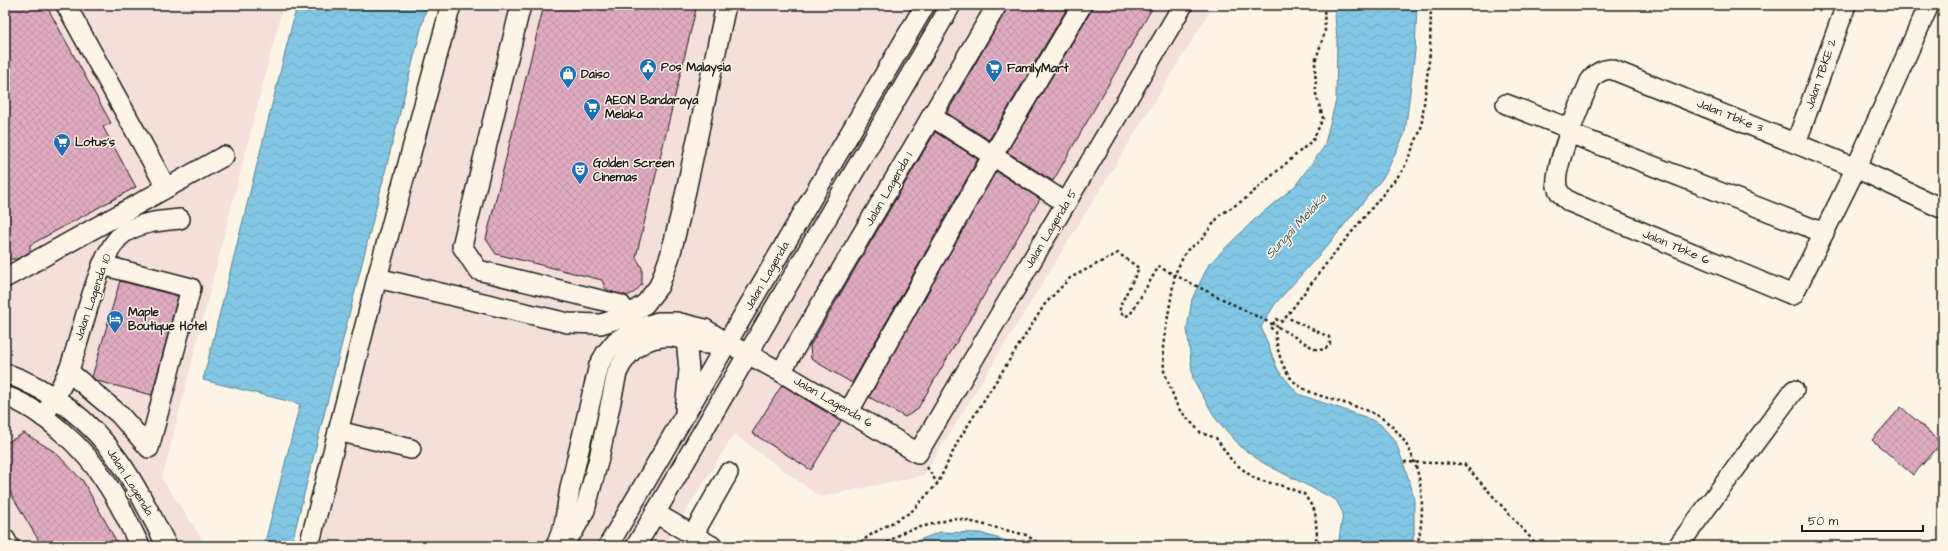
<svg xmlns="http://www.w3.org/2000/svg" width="1948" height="551" viewBox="0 0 1948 551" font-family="'Architects Daughter',sans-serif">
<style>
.built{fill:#f4dfda}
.water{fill:url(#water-waves);stroke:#5a8394}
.building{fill:url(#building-cross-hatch);stroke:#1c1c1c}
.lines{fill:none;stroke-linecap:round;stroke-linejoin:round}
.minor-casing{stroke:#1c1c1c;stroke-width:22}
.path{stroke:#1c1c1c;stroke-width:2.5;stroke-dasharray:3 3;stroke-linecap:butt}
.minor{stroke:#fcf5e5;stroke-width:19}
.path-bridge{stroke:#1c1c1c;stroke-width:2.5;stroke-dasharray:3 3;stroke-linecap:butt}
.labels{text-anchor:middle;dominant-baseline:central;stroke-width:3;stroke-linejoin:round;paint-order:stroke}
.poi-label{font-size:12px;font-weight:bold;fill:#1c1c1c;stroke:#fcf5e5;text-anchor:start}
.street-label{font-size:12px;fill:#1c1c1c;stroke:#fcf5e5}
.water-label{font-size:13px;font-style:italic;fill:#405862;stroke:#fcf5e5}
</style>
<defs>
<pattern id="water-waves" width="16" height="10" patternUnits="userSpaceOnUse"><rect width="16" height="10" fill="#83c7e4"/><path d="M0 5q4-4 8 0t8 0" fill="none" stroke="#71aac3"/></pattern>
<pattern id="building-cross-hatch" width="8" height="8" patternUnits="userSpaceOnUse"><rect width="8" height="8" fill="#e1abc1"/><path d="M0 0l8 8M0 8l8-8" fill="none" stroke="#c093a5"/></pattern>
</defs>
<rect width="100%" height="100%" fill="#fcf5e5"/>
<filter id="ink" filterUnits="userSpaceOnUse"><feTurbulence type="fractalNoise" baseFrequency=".025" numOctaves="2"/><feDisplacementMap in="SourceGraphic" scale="8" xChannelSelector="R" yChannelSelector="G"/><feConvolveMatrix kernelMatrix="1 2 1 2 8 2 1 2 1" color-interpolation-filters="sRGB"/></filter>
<g filter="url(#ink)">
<g class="built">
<path d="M5,5H283L162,479L207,546H5Z"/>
<path d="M442,5H1214L924,475L820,497L734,434L664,546H305Z"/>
</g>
<g class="water">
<path d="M297,5H427L291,546H264L300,404L203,380Z"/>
<path d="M1334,5H1417L1415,51L1405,133L1385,175L1328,245L1275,304L1261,327L1278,370L1298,394L1365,417L1380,424L1396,442L1411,486L1414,501V534L1411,546H1338L1343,513L1336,500L1265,464L1243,449L1216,419L1193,379L1187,329L1192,299L1209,264L1256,218L1295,186L1324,147L1336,100L1337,39Z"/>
<path d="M940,532L980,533L1024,546H904Z"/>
</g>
<g class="building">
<path d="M5,5H46L111,123L103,127L136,187L30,245V252L17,259H5Z"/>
<path d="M544,5H697L636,257L642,268V284L635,292L627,296L609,291L605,288L602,280L496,254L486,239Z"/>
<path d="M1009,5H1069L989,140L947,113Z"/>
<path d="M1093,5H1154L1053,181L1007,152L1091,11Z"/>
<path d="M935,132L978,159L852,383L811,359L810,346Z"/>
<path d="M996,171L1040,199L917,410L905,417L869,397Z"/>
<path d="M120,281L178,296L152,395L97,381L92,377Z"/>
<path d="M782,385L841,421L811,470L752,433Z"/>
<path d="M1901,407L1942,443L1913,475L1872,440Z"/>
<path d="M24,433L55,452L83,481L119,546H42L5,484V444Z"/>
</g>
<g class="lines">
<defs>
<g id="minor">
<path d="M66,5L166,187"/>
<path d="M521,5L462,246L478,270L621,305L627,316"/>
<path d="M1929,5L1856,168L1793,295L1570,202C1564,198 1558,193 1557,186C1553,168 1582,100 1590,81C1596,73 1601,70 1611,69L1856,168L1943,209"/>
<path d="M1506,104L1571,129"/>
<path d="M931,116L1066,203"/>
<path d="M1569,133L1824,233"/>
<path d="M1796,143L1846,5"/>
<path d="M5,278L224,156"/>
<path d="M377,278L568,323L601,324L627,316L645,304L659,286L670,256L682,209L726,5"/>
<path d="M68,371L119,414L149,448L191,288L102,265"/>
<path d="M781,372L997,5"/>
<path d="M5,373C51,389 92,422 119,461C138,487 152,518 167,546"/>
<path d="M5,396C41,408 85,449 105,481C119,501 129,524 140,546"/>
<path d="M685,410L689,370L686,339"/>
<path d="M849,411L993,155L1082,5"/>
<path d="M43,417C52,403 61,388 68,372C82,339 97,251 124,233C141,222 160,221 180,219"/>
<path d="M338,431L411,449"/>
<path d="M655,513L712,546"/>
<path d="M693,535L728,473"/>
<path d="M5,539L9,546"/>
<path d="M563,543L574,530L585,510L599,458L617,373C627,350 647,335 672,337C682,338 690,342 699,343C708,345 718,344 727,343"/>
<path d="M309,546L377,278L451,5"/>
<path d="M556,546L564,525L570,488L599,365L606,353L616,341L637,329L658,322H676L705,329L727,343L781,372L918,453L1183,5"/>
<path d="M608,546L925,5"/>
<path d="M636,546L951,5"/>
<path d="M1678,546L1794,390"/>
</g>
</defs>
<use href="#minor" class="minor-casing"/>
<g class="path">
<path d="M1278,327L1315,349L1324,350L1330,344L1329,337L1286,317"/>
<path d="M1404,462L1464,464L1538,546"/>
<path d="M927,467L937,483"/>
<path d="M855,546L872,534L911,512L938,483L958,441L1045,304L1070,278L1118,253L1139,268L1120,306V312L1124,316L1130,315L1159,266L1163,269"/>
<path d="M882,546L905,531L956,518L1026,535L1043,546"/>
<path d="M1314,546L1317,536L1315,511L1304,494L1283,486L1255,479L1232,461L1216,438L1201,433L1178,408L1164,371L1163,346L1175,274L1186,251L1201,240L1220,215L1245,199L1313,140L1323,118L1316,94L1315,62L1325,32L1324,5"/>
<path d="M1417,546C1428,503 1422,447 1383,419C1373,412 1358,407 1347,404C1328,397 1303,394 1290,377C1280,363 1277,348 1275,332L1271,328L1276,319L1281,322L1286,317L1332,256L1403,170L1421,129L1430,52L1431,5"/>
</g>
<use href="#minor" class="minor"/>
<path class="path-bridge" d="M1163,269L1278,327"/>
</g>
</g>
<defs>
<symbol id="civic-pin" viewBox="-11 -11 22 30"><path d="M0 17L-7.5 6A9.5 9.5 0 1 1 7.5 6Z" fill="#1f6fb2" stroke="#fcf5e5"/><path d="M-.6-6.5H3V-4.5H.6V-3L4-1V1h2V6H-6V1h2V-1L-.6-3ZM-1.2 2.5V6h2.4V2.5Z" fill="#fff"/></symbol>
<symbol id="supermarket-pin" viewBox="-11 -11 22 30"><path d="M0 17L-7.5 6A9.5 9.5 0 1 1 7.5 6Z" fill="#1f6fb2" stroke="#fcf5e5"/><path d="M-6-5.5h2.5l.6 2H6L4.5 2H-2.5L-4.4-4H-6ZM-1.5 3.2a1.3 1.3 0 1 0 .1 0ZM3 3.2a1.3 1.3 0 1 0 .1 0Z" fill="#fff"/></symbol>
<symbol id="shop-pin" viewBox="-11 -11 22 30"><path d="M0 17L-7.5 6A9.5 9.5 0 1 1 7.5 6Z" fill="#1f6fb2" stroke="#fcf5e5"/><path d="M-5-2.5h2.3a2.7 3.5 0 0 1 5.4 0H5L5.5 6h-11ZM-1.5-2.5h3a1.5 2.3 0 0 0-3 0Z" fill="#fff"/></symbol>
<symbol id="theatre-pin" viewBox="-11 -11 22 30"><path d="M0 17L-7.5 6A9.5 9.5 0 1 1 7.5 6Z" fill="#1f6fb2" stroke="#fcf5e5"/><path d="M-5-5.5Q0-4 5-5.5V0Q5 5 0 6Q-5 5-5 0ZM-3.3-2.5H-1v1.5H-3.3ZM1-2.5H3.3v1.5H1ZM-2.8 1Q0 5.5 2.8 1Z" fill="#fff"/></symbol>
<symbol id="hotel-pin" viewBox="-11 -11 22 30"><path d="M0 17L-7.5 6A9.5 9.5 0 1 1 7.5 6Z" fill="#1f6fb2" stroke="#fcf5e5"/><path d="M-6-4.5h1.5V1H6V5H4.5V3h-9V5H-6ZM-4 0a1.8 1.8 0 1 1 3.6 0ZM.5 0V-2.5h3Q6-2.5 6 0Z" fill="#fff"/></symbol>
</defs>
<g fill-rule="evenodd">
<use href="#civic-pin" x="638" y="57" width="20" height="27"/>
<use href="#supermarket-pin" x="984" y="58" width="20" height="27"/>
<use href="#shop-pin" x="558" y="64" width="20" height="27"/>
<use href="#supermarket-pin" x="582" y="97" width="20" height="27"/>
<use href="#supermarket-pin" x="52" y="132" width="20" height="27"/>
<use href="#theatre-pin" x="570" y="160" width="20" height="27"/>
<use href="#hotel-pin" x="105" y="309" width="20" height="27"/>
</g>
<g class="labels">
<g class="poi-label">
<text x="661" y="67">Pos Malaysia</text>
<text x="1007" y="68">FamilyMart</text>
<text x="581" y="74">Daiso</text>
<text x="605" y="100">AEON Bandaraya<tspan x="605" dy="14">Melaka</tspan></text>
<text x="75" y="142">Lotus's</text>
<text x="593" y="163">Golden Screen<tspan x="593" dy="14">Cinemas</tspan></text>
<text x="128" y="312">Maple<tspan x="128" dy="14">Boutique Hotel</tspan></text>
</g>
<g class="street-label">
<text transform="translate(1821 74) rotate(-71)">Jalan TBKE 2</text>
<text transform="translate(1730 116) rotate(22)">Jalan Tbke 3</text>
<text transform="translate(889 189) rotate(-60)">Jalan Lagenda 1</text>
<text transform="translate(1051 229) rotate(-59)">Jalan Lagenda 5</text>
<text transform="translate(1676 247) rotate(23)">Jalan Tbke 6</text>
<text transform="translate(767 276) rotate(-60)">Jalan Lagenda</text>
<text transform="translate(93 297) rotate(-71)">Jalan Lagenda 10</text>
<text transform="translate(833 402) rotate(30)">Jalan Lagenda 6</text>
<text transform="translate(130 482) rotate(58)">Jalan Lagenda</text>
</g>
<g class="water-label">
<text transform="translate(1296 226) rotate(-47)">Sungai Melaka</text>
</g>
</g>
<rect width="1948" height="551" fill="none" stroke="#fcf5e5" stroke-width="20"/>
<rect x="10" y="10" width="1928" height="531" fill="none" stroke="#1c1c1c" stroke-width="1.5" filter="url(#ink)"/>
<path d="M1802 525v6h121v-6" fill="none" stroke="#1c1c1c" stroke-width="2"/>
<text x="1808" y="525" font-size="12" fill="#1c1c1c" stroke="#fcf5e5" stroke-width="3" paint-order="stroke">50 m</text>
</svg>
